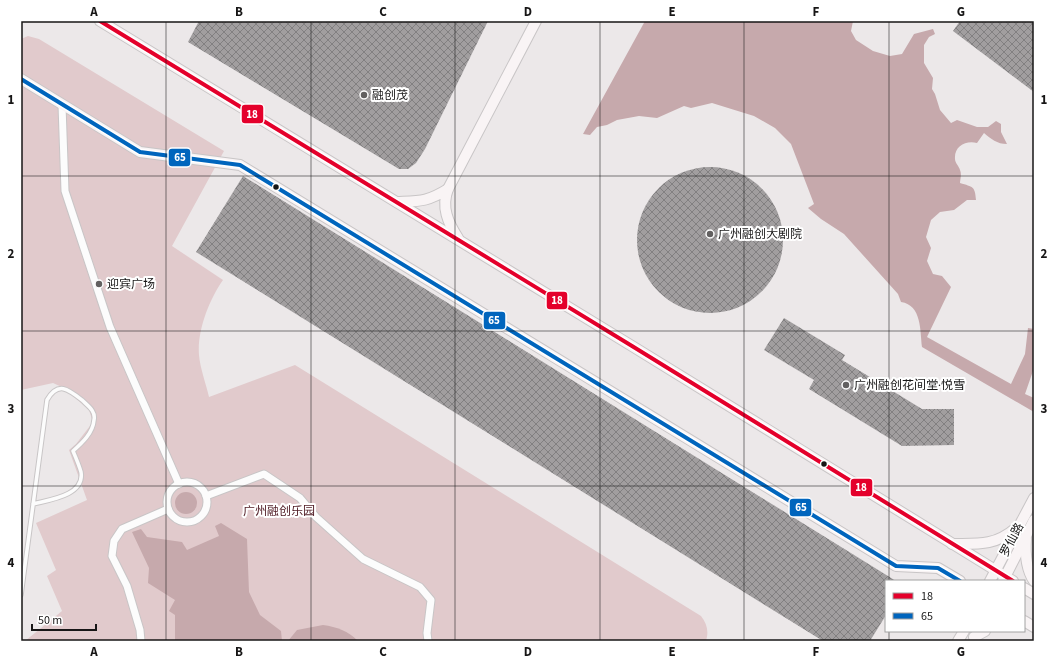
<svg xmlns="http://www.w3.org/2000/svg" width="1055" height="662" viewBox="0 0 1055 662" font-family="'Source Sans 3','Noto Sans SC',sans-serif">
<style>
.green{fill:#e1cacc}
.water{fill:#c6a9ac}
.building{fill:url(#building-cross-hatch)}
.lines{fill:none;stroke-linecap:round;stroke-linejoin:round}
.lane-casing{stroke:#c8c5c6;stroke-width:5.5}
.street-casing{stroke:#c8c5c6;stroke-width:9}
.secondary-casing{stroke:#c8c5c6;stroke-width:12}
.lane{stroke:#fcfcfc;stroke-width:3.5}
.street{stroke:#fcfcfc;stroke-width:7}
.secondary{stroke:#f9f4f5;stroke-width:10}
.bus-1-casing{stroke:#fff;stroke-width:7}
.bus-2-casing{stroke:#fff;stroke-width:7}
.bus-1{stroke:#e4002b;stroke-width:4}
.bus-2{stroke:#0065bd;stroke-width:4}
.grid{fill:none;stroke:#171616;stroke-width:1;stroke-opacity:0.55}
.poi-dot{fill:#626060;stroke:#fff;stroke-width:1.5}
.bus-dot{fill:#171616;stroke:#fff;stroke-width:1.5}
.labels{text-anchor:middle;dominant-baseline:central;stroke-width:4;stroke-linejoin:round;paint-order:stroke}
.poi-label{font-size:12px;fill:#171616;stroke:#fff;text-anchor:start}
.park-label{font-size:12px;fill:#532029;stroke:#fff}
.street-label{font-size:12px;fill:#171616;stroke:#fff}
.line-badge{stroke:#fff;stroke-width:1.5}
.badge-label{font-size:11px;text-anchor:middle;font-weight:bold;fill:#fff}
.neatline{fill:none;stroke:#171616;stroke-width:1.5}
.grid-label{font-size:13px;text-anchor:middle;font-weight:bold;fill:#171616}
</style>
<defs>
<pattern id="building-cross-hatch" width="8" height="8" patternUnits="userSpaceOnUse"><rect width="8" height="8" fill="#a19e9f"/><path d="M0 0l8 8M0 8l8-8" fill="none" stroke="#828081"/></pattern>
</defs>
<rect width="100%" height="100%" fill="#ece8e9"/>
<path class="green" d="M28,36L39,39L224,151L172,246L223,280C209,300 197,331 199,355C200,368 206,384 209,397L295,365L701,616C707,624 709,631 706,641H25L62,611L47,576L56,570L36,523L87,500L69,450L76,444L93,422L89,410L64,388L53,383L21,390V39Z"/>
<g class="water">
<path d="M645,21H853L851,31L856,40L873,51L890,56L902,54L914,34L933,29L935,34L929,37L924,45V63L933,78L932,89L935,94L940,110L951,123L957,120L977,127H988L996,121L1001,124V132L1007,144C997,144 991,139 984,133L977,143C966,140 954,146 955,159C955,163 959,166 960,170C962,174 960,180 960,183C973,187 975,186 976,200H967L954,210L940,212L931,220L926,237L931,248L927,261L933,274L942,276L951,287L927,337L1011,384L1025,354L1028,328L1034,329V368L1025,394L1034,398V412L922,347C920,331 922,305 901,302L898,294L844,234L821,219L808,208L814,204L791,144L775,128L754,116L712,103L691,108L684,106L657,118L639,116L617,120L607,125L597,127L590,135L583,134Z"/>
<circle cx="186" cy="503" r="11"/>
<path d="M221,523L247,539L249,592L260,615L281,631L282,641H175V615L169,611L175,600L148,583L149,568L132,532L141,529L147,537L182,542L187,550L219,536L215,526Z"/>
<path d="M323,625C337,627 348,631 358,641H288L297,630Z"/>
</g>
<g class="building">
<path d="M199,21H488L425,149L416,163L408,169H399L188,42Z"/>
<path d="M960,21H1034V92L953,31Z"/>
<circle cx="710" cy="240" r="73"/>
<path d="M243,176L896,581H886V615L870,641H823L196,252Z"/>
<path d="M784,318L845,355L842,360L922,409H954V445L902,446L809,389L814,380L764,350Z"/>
</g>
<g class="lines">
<defs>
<path id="lane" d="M21,595L47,400C58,381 68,389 82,400C88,406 96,411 94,420C93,433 82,443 73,451C76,458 79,465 81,472C85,496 48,500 33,504"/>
<g id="street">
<path d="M62,105L65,191L110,327L179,484"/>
<circle cx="187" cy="502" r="20"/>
<path d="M206,496L264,474L300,498L316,517L363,559L420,587L431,600L427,633L428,641"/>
<path d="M141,641L140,630L127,586L112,556L114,541L122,529L168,509"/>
</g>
<g id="secondary">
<path d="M100,21L632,346L1013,581"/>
<path d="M21,79L140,152L240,165L896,566L938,568L960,581"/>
<path d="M448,189L536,21"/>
<path d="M397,202C420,201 427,202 448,189C441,207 448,223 458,238"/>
<path d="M1026,539C1025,553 1026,569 1034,581"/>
<path d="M952,544C978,544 995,546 1016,528"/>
<path d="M990,581L1034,498"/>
<path d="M1003,581L1034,520"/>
<path d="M1024,588L1034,594"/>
<path d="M1024,621L1034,627"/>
<path d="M974,637L985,631"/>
<path d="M958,641L964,631"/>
</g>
</defs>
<use href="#lane" class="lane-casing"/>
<use href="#street" class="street-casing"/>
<use href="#secondary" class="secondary-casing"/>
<use href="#lane" class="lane"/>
<use href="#street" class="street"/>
<use href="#secondary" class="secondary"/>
<defs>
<path id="bus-1" d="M100,21L632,346L1013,581"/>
<path id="bus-2" d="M21,79L140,152L240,165L896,566L938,568L960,581"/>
</defs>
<use href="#bus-1" class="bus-1-casing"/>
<use href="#bus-2" class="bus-2-casing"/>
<use href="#bus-1" class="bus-1"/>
<use href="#bus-2" class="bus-2"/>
</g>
<path class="grid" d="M166,21V641M311,21V641M455,21V641M600,21V641M744,21V641M889,21V581M21,176H1034M21,331H1034M21,486H1034M889,631V641"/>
<g class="poi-dot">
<circle cx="364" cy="95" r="4"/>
<circle cx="710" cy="234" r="4"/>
<circle cx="99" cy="284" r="4"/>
<circle cx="846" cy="385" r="4"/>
</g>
<g class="bus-dot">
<circle cx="276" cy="187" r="3.5"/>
<circle cx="824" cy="464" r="3.5"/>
</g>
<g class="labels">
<g class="poi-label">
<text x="372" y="95">融创茂</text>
<text x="718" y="234">广州融创大剧院</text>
<text x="107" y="284">迎宾广场</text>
<text x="854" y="385">广州融创花间堂·悦雪</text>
</g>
<g class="park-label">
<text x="279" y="511">广州融创乐园</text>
</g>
<g class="street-label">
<text transform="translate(1012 540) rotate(-62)">罗仙路</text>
</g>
</g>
<g class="line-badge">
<rect x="241" y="104" width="23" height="20" rx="4" fill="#e4002b"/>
<rect x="168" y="148" width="23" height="19" rx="4" fill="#0065bd"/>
<rect x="546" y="291" width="22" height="19" rx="4" fill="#e4002b"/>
<rect x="483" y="311" width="23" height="19" rx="4" fill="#0065bd"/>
<rect x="850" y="478" width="23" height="19" rx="4" fill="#e4002b"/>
<rect x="789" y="498" width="23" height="19" rx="4" fill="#0065bd"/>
</g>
<g class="badge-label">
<text x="252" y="118">18</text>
<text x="180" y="161">65</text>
<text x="557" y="304">18</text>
<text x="494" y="324">65</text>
<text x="861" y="491">18</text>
<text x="801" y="511">65</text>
</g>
<rect width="1055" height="662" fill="none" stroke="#ffffff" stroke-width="44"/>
<rect x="885" y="580" width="140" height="52" fill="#ffffff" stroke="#a2a2a2"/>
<rect x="893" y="593" width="20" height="6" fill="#e4002b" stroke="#a2a2a2"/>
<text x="921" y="600" font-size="12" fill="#171616">18</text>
<rect x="893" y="613" width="20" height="6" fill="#0065bd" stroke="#a2a2a2"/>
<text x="921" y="620" font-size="12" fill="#171616">65</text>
<path d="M32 624v6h64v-6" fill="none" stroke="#171616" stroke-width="2"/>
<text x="38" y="624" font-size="12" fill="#171616" stroke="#ffffff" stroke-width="3" paint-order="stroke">50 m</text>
<rect x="22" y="22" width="1011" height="618" class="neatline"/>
<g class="grid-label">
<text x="94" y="16">A</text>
<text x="239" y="16">B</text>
<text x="383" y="16">C</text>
<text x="528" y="16">D</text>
<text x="672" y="16">E</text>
<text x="816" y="16">F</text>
<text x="961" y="16">G</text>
<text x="11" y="104">1</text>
<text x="1044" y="104">1</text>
<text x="11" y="258">2</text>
<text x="1044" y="258">2</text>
<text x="11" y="413">3</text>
<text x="1044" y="413">3</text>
<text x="11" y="567">4</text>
<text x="1044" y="567">4</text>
<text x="94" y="656">A</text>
<text x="239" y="656">B</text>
<text x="383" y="656">C</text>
<text x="528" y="656">D</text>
<text x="672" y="656">E</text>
<text x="816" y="656">F</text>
<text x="961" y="656">G</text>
</g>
</svg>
